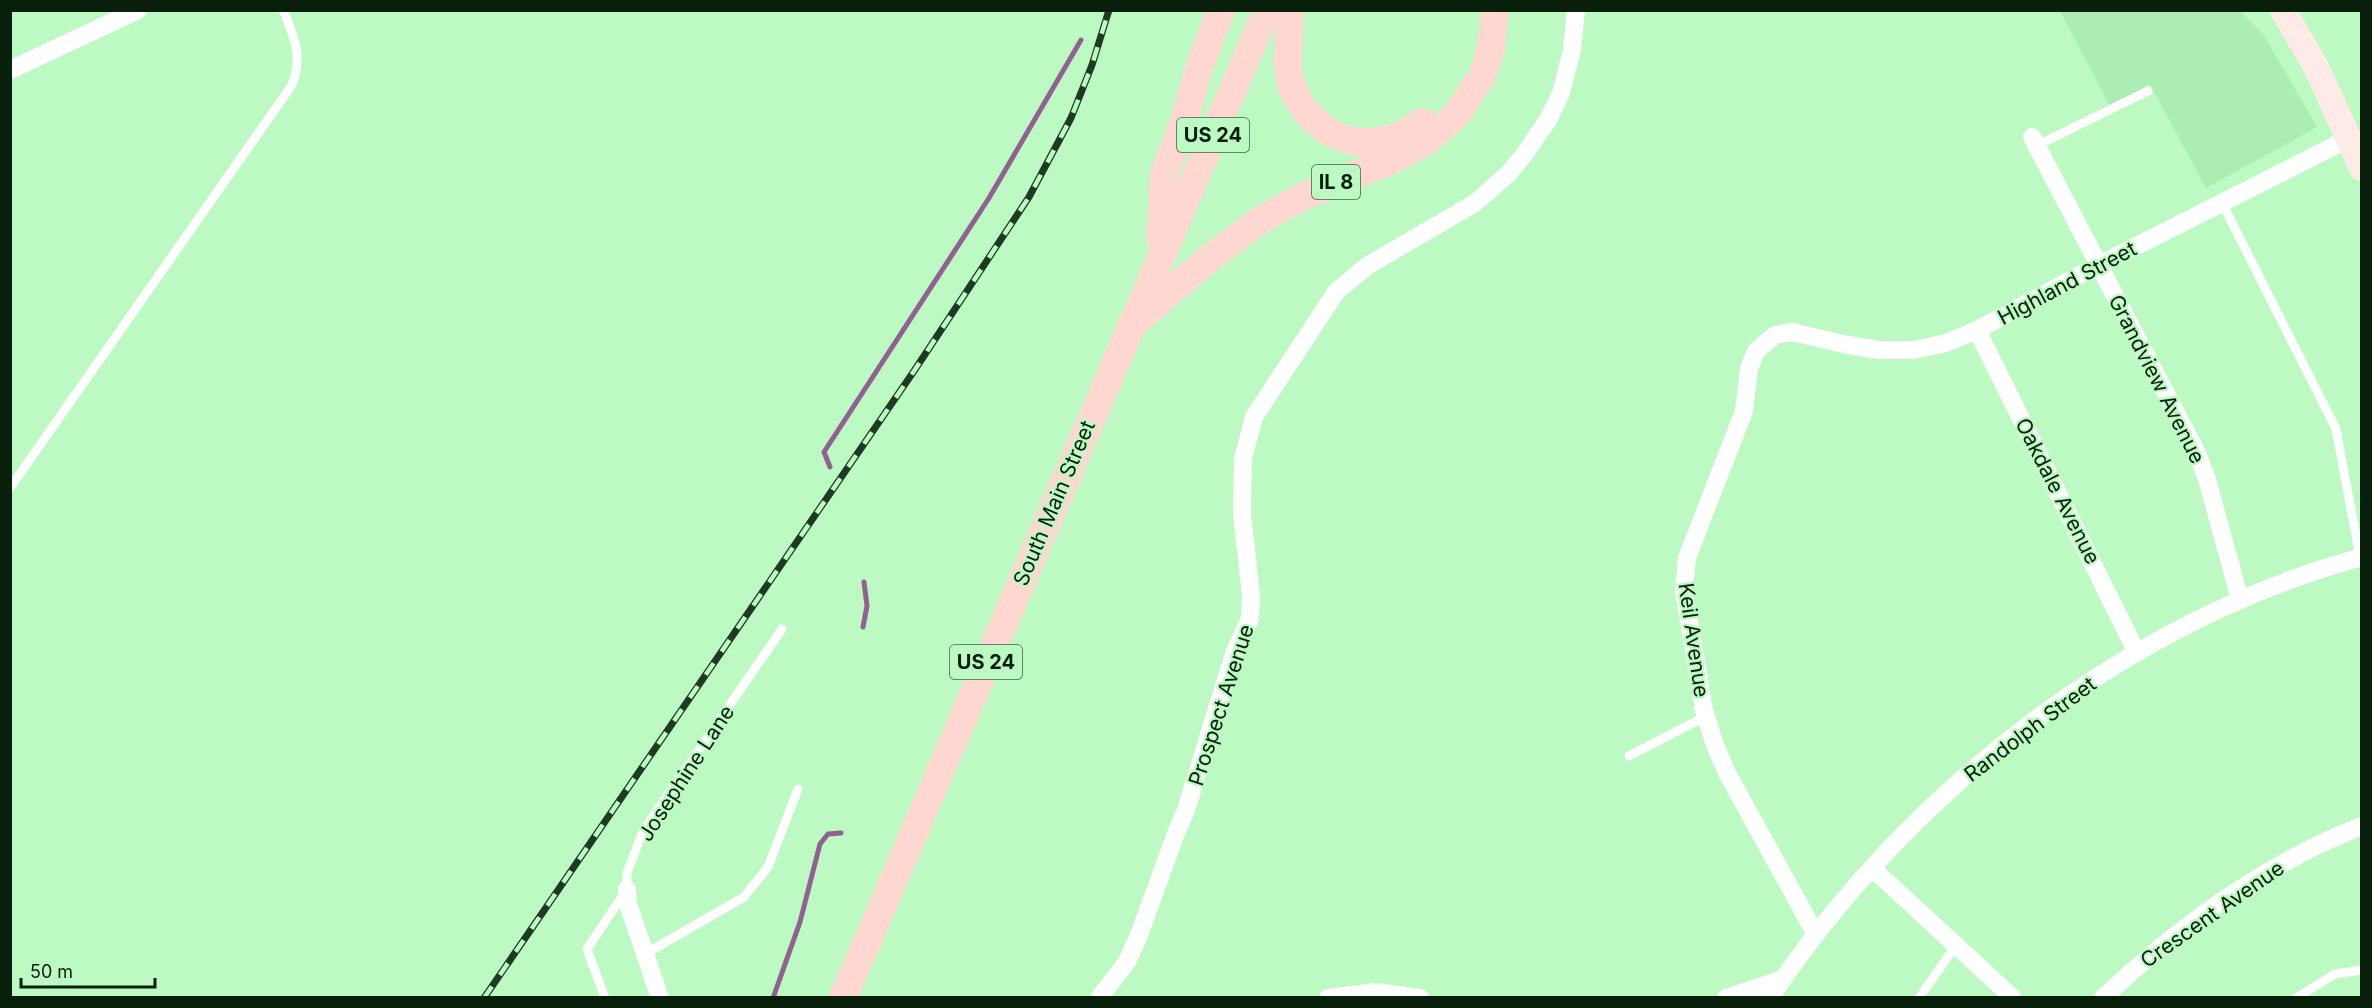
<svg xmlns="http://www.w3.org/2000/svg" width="2372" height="1008" viewBox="0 0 2372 1008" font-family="Inter,sans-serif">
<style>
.built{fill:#abedb2}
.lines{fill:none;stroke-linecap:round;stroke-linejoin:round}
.stream{stroke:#916192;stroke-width:5}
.lane{stroke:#fff;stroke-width:9}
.street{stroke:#fff;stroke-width:18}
.secondary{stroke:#feebe8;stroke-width:26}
.primary{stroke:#fed7d1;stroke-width:28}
.rail-casing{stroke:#1e3a22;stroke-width:7}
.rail{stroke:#bdf9c2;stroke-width:4.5;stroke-dasharray:14;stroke-linecap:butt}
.labels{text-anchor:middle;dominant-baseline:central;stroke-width:4.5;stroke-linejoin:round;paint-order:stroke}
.shield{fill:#bdf9c2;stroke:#3e6043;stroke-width:1.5}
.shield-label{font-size:20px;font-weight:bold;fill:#081f0c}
.street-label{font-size:21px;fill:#081f0c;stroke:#bdf9c2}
</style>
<rect width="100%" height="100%" fill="#bdf9c2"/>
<path class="built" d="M2060,11H2240L2263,34L2317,127L2206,188L2150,84L2110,106Z"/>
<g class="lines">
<g class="stream">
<path d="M830,467L824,452L989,198L1081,40"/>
<path d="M863,627L867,606L864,582"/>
<path d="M773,998L800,922L820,844L828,834L841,833"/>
</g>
<g class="lane">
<path d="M2036,146L2148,91"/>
<path d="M2222,203L2336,429L2360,557"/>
<path d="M10,488L292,85C303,55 295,39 283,10"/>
<path d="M1629,756L1706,716"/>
<path d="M645,954L744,897L768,867L798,789"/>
<path d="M605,998L587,949L627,889V873L643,831L782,629"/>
<path d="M1919,998L1956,945"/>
<path d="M2296,998L2335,974L2362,970"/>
</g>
<g class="street">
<path d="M10,70L138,10"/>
<path d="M2032,137L2197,453L2207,479L2240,600"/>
<path d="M1977,330L2137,653"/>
<path d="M1872,868L2013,998"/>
<path d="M627,889L628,904L660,998"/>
<path d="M1815,933L1727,773L1715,745L1704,710L1684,591L1687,558L1744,411L1749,369L1756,351L1775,335L1792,332L1848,345L1879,350H1914L1946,343L1977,330L2099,265L2348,139"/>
<path d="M1099,998L1127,962L1139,935L1175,836L1186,810L1219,702L1235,651L1250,619L1251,595L1242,515L1243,458L1254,417L1336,292L1367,266L1475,203L1508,174L1523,156L1548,120L1561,93L1572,50L1576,10"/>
<path d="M1328,998L1376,992L1420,998"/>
<path d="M1726,998L1783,979"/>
<path d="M1770,998C1906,794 2124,622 2362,557"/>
<path d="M2103,998C2177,928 2266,863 2362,826"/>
</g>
<path class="secondary" d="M2283,10L2316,67L2362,168"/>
<g class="primary">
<path d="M1290,10C1290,32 1285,60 1290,80C1302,123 1345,152 1389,139C1401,136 1412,129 1422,122"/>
<path d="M1160,239L1164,174L1183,124L1199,68L1221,10"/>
<path d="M1136,322L1207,260L1262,219L1304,196L1392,160L1428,140L1458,113L1483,74L1491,48L1495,10"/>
<path d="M843,998L1267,10"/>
</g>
<defs>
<path id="rail" d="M484,998L914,371L1029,197L1071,118L1092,65L1109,10"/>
</defs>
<use href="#rail" class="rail-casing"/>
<use href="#rail" class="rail"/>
</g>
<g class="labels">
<g class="shield">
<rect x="1177" y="118" width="72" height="34" rx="4.5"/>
<rect x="1312" y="165" width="48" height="34" rx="4.5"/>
<rect x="950" y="645" width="72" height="34" rx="4.5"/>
</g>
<g class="shield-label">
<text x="1213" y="135">US 24</text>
<text x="1336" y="182">IL 8</text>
<text x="986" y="662">US 24</text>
</g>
<g class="street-label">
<text transform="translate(2067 283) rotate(-28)">Highland Street</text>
<text transform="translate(2157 379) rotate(63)">Grandview Avenue</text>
<text transform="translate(2058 491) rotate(63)">Oakdale Avenue</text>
<text transform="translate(1054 503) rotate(-67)">South Main Street</text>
<text transform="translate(1694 640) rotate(82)">Keil Avenue</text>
<text transform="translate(1221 705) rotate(-72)">Prospect Avenue</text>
<text transform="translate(2030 729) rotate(-37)">Randolph Street</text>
<text transform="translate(686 773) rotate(-57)">Josephine Lane</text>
<text transform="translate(2212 914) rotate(-35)">Crescent Avenue</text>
</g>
</g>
<rect width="2372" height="1008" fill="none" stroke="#081f0c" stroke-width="24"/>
<path d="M21 978v9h134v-9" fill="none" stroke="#081f0c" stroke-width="3"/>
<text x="30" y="978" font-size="18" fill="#081f0c" stroke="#bdf9c2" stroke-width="4.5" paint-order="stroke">50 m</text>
</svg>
